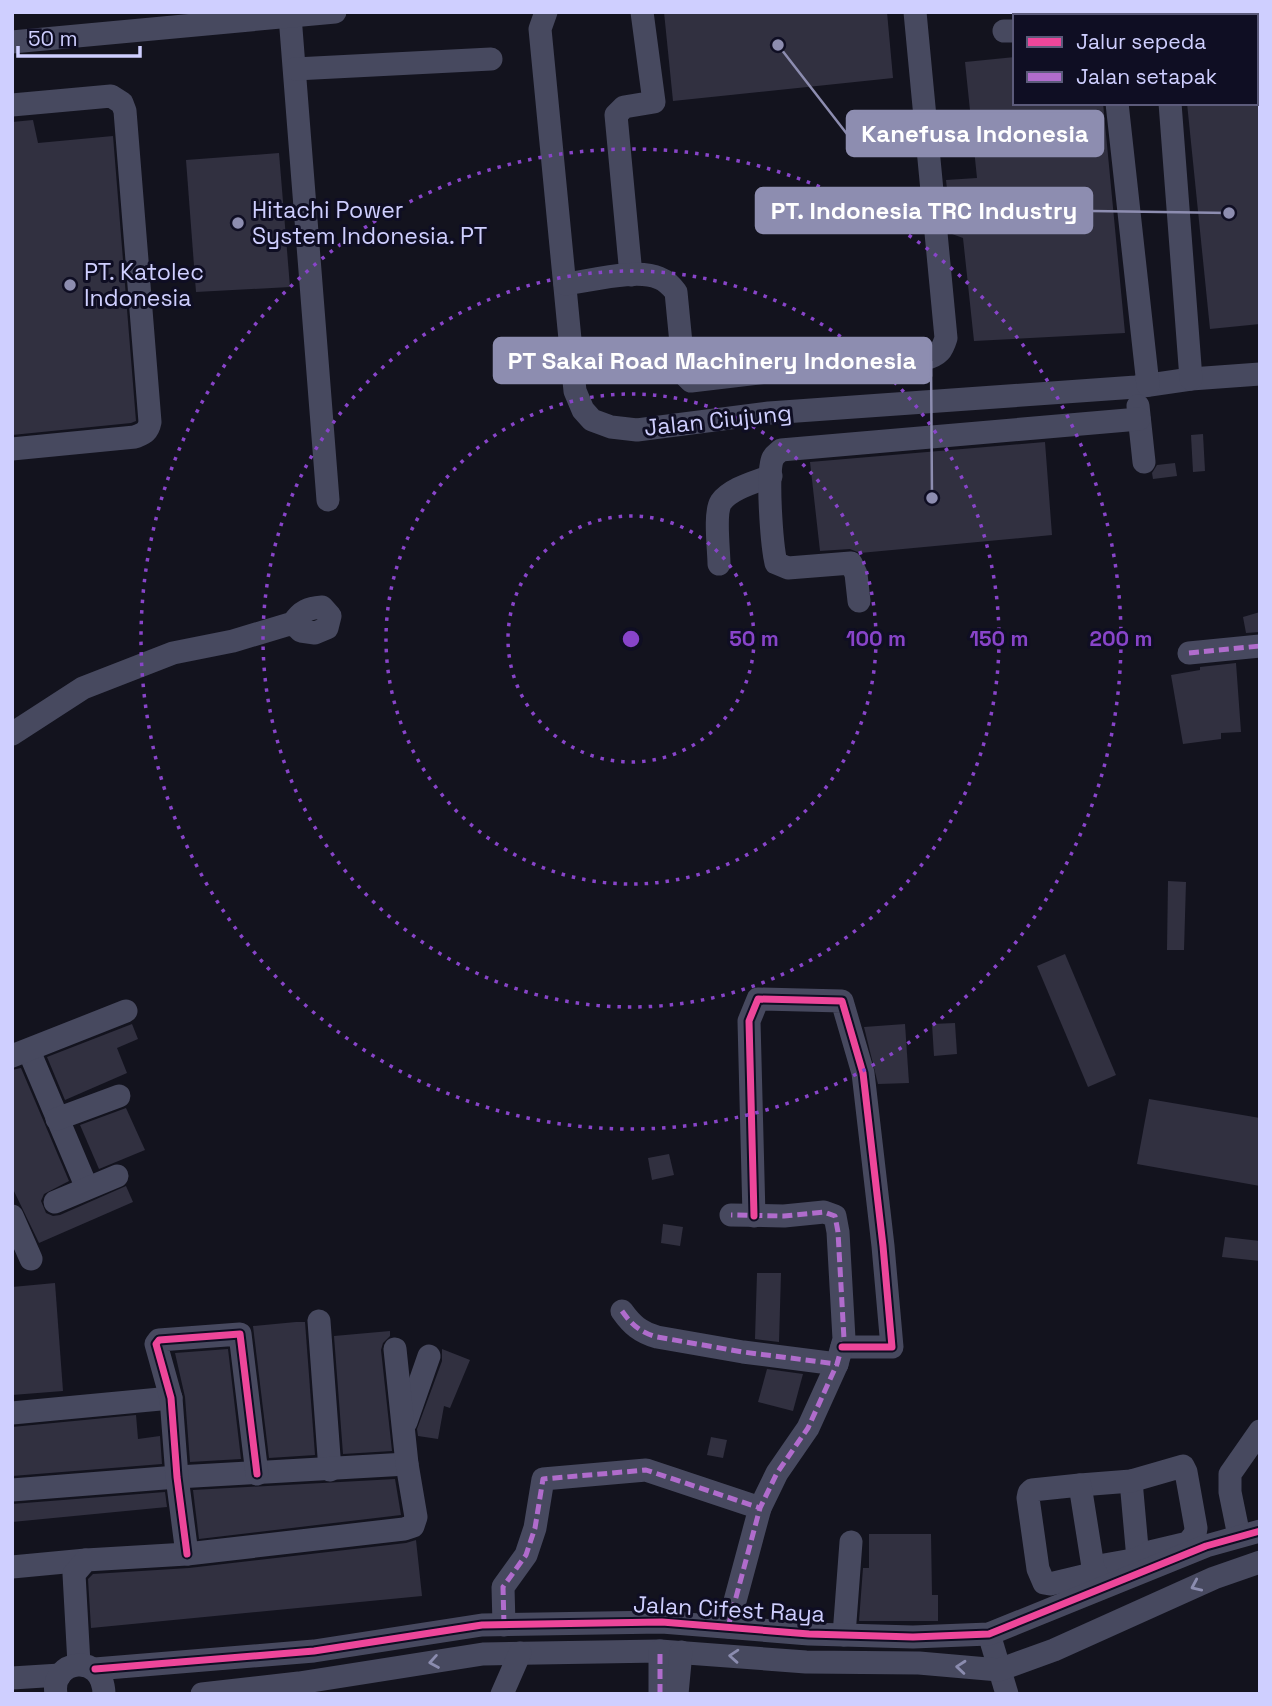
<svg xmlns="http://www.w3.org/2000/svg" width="1272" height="1706" viewBox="0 0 1272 1706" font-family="'Space Grotesk',sans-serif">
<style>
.building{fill:#313040}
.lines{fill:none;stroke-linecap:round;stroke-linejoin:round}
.minor{stroke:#47495f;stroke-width:23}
.quiet{stroke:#b06ccc;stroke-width:5;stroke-dasharray:10 5;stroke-linecap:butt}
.cycleway-casing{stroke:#0f0e23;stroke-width:11}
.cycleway{stroke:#ed469a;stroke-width:7}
.oneway{stroke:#8b8caf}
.ring{fill:none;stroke:#8844c9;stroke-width:3.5;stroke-dasharray:3.5 7}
.poi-dot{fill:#8d8db0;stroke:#0f0e23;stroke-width:2.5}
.labels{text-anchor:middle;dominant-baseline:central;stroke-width:6;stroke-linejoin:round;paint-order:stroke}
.poi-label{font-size:23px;fill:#cfcfff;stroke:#0f0e23;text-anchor:start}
.street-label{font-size:23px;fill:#cfcfff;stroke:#0f0e23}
.centre{fill:#8844c9;stroke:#0f0e23;stroke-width:3.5}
.ring-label{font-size:21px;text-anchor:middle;font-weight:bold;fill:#8844c9;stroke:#0f0e23;stroke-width:6;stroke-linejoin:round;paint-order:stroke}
.leader{fill:none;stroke:#8d8db0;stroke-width:2.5}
.callout-dot{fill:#8d8db0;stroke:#0f0e23;stroke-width:2.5}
.callout{fill:#8d8db0;stroke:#8d8db0;stroke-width:2.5}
.callout-label{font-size:24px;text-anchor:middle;font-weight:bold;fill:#fff}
</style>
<rect width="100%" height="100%" fill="#13131e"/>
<g class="building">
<path d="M664,12H887L893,78L673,101Z"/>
<path d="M1015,57V103H1103L1125,333L974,341L963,238L952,234L946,180L977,178L965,62Z"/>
<path d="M1187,103H1260V324L1210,329Z"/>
<path d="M33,120L38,143L113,136L136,421L131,423L12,435V122Z"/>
<path d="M279,153L290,287L196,292L186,160Z"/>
<path d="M1203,434L1205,471L1193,472L1191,435Z"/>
<path d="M1045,442L1052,535L860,553L850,549L820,551L810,462Z"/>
<path d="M1175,463L1177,476L1153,479L1152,473L1157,465Z"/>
<path d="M1260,612V632L1246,633L1243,617Z"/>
<path d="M1236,663L1241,732L1221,733V739L1183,744L1171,675L1200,670V667Z"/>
<path d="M1168,881L1186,882L1184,950H1167Z"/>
<path d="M1065,954L1116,1075L1088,1087L1037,966Z"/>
<path d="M955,1023L957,1054L934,1056L932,1024Z"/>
<path d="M132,1024L138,1039L117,1048L127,1073L65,1100L47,1057Z"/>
<path d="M905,1024L909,1083L878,1084L864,1027Z"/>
<path d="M21,1068L69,1181L44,1194L41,1201L46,1213L53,1216L60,1215L126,1186L133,1202L39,1243L12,1187V1070Z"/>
<path d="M1149,1099L1260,1118V1186L1137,1164Z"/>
<path d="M126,1108L145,1150L99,1169L80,1125Z"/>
<path d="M669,1154L674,1175L652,1180L648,1158Z"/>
<path d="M663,1224L683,1227L680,1246L661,1243Z"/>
<path d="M1225,1237L1260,1241V1261L1222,1257Z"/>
<path d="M757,1273H781L779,1342L755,1339Z"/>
<path d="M55,1283L63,1391L12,1395V1287Z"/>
<path d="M296,1322H305L315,1455L269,1458L253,1326Z"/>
<path d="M390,1331V1336L383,1343L381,1350L392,1451L343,1454L334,1336Z"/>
<path d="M228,1349L241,1459L190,1462L185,1397L175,1353Z"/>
<path d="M442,1349L470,1360L450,1408L444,1406L438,1439L418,1436L417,1429L442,1361Z"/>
<path d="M767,1369L803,1374L793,1411L758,1402Z"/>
<path d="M136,1415L138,1439L160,1436L162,1464L12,1476V1427Z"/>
<path d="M711,1437L727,1440L723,1458L707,1455Z"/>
<path d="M395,1479L401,1515L199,1539L193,1490Z"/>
<path d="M165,1492L167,1507L12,1522V1504Z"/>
<path d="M869,1534H931L932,1595H938V1621H859L863,1568H869Z"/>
<path d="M416,1540L422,1596L91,1628L88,1579L93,1574L189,1568L406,1543Z"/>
</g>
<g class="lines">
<g class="minor">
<path d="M546,12L540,29L575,391L583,410L592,420L611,427L637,430L769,413L1136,387L1191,379L1260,374"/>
<path d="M290,16L328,500"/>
<path d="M1227,16L1248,12"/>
<path d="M1004,31H1015"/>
<path d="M12,42L335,12"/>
<path d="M295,69L491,59"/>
<path d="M1117,103L1148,385"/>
<path d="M1170,103L1191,379"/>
<path d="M12,105L111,96L122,103L125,111L150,422C148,432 144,433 135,437L12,449"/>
<path d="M631,275L616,115L624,107L654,102L642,12"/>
<path d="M565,284C590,281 637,268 659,278C667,281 671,286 676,292L684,374L691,381L818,366L925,359C939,355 942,351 946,338L915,12"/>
<path d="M1138,406L1144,462"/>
<path d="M719,564C719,550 714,513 721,502C731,488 756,482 771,476"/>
<path d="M859,601L856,574L851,563L788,568L776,563C772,546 766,471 773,458C775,454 778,453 781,450L1139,419"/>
<path d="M1189,653L1260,646"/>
<path d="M12,734L83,688L173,653L233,641L293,623C301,611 308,608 322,607L330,616L327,628L315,633L301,631L293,623"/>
<path d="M29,1051L87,1188"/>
<path d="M12,1056L126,1011"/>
<path d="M57,1119L119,1096"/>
<path d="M55,1202L117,1176"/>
<path d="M12,1216L31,1259"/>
<path d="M754,1216L749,1021L758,999L842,1001L863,1073L883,1246L892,1347H842"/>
<path d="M622,1311C632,1325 640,1332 657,1337L743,1352L837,1364"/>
<path d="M319,1321L330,1470"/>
<path d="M12,1413L171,1398"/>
<path d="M406,1422L429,1356"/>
<path d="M1131,1481L1138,1559"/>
<path d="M1080,1485L1131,1481L1183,1466L1186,1472L1196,1528L1195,1534L1188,1543L1150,1552L1138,1559L1093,1567"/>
<path d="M12,1490L177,1477L407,1464"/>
<path d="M1239,1536L1230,1492V1474L1260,1431"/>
<path d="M187,1554L177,1477L171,1398L156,1344L159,1340L240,1334L257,1474"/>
<path d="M12,1567L86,1560"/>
<path d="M1096,1573L1050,1584L1044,1583L1038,1569L1028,1498L1029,1493L1032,1490L1080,1485L1093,1567L1099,1589"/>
<path d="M504,1625L503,1587L526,1555L535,1528L543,1479L646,1470L760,1508"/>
<path d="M728,1627L760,1508L777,1473L808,1428L837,1364L844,1339L838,1232L835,1216L824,1212L784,1216L731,1215"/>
<path d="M989,1634L1007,1694"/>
<path d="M844,1635L851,1542"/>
<path d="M79,1664L74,1574L86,1560L187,1554L404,1529L413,1526L416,1517L407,1464L395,1349"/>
<path d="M95,1669L314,1651L482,1625L662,1622L809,1634L913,1637L989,1634L1206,1546L1260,1531"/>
<path d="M12,1678L60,1675"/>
<path d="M56,1694C50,1660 103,1651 104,1694"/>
<path d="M202,1694L299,1683L483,1654L660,1651L806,1662L919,1663L999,1670L1054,1650L1214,1578L1260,1562"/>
<path d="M502,1694L520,1653"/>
<path d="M660,1694V1651"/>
<path d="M677,1694L681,1652"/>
</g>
<g class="quiet">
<path d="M1189,653L1260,646"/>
<path d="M622,1311C632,1325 640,1332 657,1337L743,1352L837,1364"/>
<path d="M504,1625L503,1587L526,1555L535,1528L543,1479L646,1470L760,1508"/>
<path d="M728,1627L760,1508L777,1473L808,1428L837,1364L844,1339L838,1232L835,1216L824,1212L784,1216L731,1215"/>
<path d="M660,1694V1651"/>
</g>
<defs>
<g id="cycleway">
<path d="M754,1216L749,1021L758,999L842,1001L863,1073L883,1246L892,1347H842"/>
<path d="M187,1554L177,1477L171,1398L156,1344L159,1340L240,1334L257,1474"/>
<path d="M95,1669L314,1651L482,1625L662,1622L809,1634L913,1637L989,1634L1206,1546L1260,1531"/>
</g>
</defs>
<use href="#cycleway" class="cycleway-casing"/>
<use href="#cycleway" class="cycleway"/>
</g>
<defs><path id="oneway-chevron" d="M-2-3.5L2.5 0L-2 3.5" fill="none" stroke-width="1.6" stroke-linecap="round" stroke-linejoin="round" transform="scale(1.75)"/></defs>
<g class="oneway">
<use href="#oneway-chevron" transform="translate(1196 1586) rotate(156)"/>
<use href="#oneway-chevron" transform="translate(734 1656) rotate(-176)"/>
<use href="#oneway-chevron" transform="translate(434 1662) rotate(170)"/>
<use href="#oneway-chevron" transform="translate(961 1667) rotate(-175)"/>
</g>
<g class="ring">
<circle cx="631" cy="639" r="123"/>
<circle cx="631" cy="639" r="245"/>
<circle cx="631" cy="639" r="368"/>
<circle cx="631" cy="639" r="490"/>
</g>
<g class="poi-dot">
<circle cx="238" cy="223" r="7"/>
<circle cx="70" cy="285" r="7"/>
</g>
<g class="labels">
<g class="poi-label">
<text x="252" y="210">Hitachi Power<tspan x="252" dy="26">System Indonesia. PT</tspan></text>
<text x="84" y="272">PT. Katolec<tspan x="84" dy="26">Indonesia</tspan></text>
</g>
<g class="street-label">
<text transform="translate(718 420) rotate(-6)">Jalan Ciujung</text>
<text transform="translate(729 1609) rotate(3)">Jalan Cifest Raya</text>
</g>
</g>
<circle cx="631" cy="639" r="10" class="centre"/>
<g class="ring-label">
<text x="754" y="646">50 m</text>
<text x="876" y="646">100 m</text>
<text x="999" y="646">150 m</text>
<text x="1121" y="646">200 m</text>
</g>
<path class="leader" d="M778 45L847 134M1229 213L1092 211M932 498L931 361"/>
<g class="callout-dot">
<circle cx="778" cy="45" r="7"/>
<circle cx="1229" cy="213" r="7"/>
<circle cx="932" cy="498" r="7"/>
</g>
<g class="callout">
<rect x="847" y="111" width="256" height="45" rx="7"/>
<rect x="756" y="188" width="336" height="45" rx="7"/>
<rect x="494" y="338" width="437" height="45" rx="7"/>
</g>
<g class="callout-label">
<text x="975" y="142">Kanefusa Indonesia</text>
<text x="924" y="219">PT. Indonesia TRC Industry</text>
<text x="712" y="369">PT Sakai Road Machinery Indonesia</text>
</g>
<rect width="1272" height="1706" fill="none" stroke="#cfcfff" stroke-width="28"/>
<rect x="1013" y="14" width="245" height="91" fill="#0f0e23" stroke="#5c5b7b" stroke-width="2"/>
<rect x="1027" y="37" width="35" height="10" fill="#ed469a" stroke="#5c5b7b" stroke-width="2"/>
<text x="1076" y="49" font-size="21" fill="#cfcfff">Jalur sepeda</text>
<rect x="1027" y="72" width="35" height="10" fill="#b06ccc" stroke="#5c5b7b" stroke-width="2"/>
<text x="1076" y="84" font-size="21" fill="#cfcfff">Jalan setapak</text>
<path d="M18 46v10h122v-10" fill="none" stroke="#cfcfff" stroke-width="3.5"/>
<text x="28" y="46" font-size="21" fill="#cfcfff" stroke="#0f0e23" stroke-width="5" paint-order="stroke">50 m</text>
</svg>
